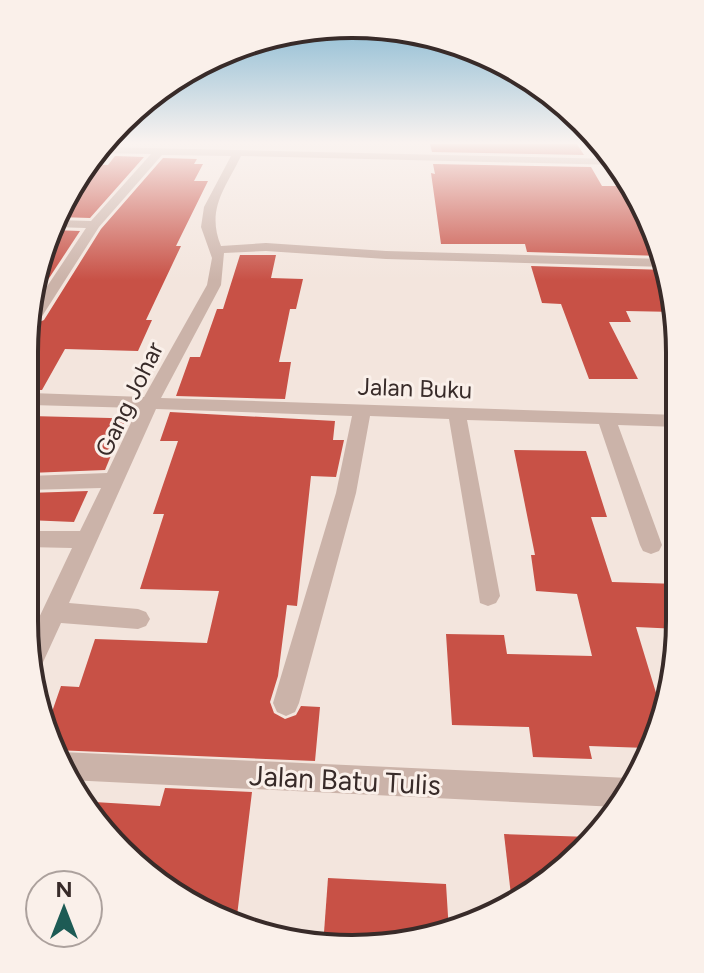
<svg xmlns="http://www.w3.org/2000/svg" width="704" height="973" viewBox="0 0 704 973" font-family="Figtree,sans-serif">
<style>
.building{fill:#c85146}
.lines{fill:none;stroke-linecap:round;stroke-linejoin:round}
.minor{fill:#cbb3a9;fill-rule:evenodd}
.labels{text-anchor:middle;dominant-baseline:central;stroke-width:6;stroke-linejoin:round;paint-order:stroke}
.street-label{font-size:24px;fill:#382b29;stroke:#faf0ea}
.near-street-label{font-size:28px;fill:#382b29;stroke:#faf0ea}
.rim{fill:none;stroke:#382b29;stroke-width:4}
</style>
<rect width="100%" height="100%" fill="#f3e5dd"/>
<g class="building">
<path d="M430,144H577L584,155L432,152Z"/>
<path d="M115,156L144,157L90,218L58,217L85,164L108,165Z"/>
<path d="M163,158L197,159L194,164H203L194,181H208L176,246H181L146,320H152L138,351L65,349L42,390H31L33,325L44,320L101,229Z"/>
<path d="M433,164L591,167L602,186H632L655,226L663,256L527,252L525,244H441L431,173L435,174Z"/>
<path d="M52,230L80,231L34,301L35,268Z"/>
<path d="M240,255H276L271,278L303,279L296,309H290L279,362H291L285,399L176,396L190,357H200L217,309H223Z"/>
<path d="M531,266L667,270L677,312L626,311L631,322H609L638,379H589L561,304L542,303Z"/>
<path d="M170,412L335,421L333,440H344L336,477L311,476L297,606L287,605L278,676L270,702L274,713L285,719L296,715L301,706L320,707L315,761L55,750L46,729L61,686L79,687L95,639L207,643L219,591L140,589L164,514H153L178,441H160Z"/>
<path d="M30,416L110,418L126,419L105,470L29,473Z"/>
<path d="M514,450L586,451L607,517H591L612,582L679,584V629L636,627L660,706L647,748L589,746L592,759L533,757L529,727L452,725L446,634L504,635L507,654L592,656L577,594L536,591L531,555H535Z"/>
<path d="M88,491L74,522L27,520L28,493Z"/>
<path d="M165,788L252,792L236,924L207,915L136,868L78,801L160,806Z"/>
<path d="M504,834L590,837L552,881L512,904Z"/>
<path d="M328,878L446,884L449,932L394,946H323Z"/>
</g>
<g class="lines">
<g class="minor">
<path d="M101,147L616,159L619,165L241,156C225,189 206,209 221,246L266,243L386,251L664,259L666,267L386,259L266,251L224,253L221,285L161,398L678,415V427L618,425L662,545L659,551L651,554L643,551L640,545L599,424L467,420L500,596L496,603L488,606L480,603L449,419L370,416L356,493L299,703L295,712L286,716L277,712L273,703L336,493L352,416L156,409L69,603L138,609L146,612L150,619L146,626L138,629L61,623L39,671L31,674L27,643L72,548L26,547L27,531H80L101,488L28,490L29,476L107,473L138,408L31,405V393L144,397L207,285L212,258L201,227L204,207L231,156L162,155L99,227L41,318L33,322L34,306L86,228L53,227L56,220L91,221L151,154L95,153Z"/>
<path d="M62,752L629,778L637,782L617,807L69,780L57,754Z"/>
</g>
</g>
<linearGradient id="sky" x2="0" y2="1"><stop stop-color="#7cb3cf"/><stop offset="0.51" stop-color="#faf3f0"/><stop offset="1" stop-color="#faf3f0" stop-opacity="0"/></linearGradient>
<rect width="704" height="280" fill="url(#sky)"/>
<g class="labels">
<g class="street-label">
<text transform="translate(415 388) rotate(2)">Jalan Buku</text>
<text transform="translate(129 399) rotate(-64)">Gang Johar</text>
</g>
<g class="near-street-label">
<text transform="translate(345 780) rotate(3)">Jalan Batu Tulis</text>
</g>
</g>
<path d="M0 0H704V973H0ZM352 38H352A314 314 0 0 1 666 352V621A314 314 0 0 1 352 935H352A314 314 0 0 1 38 621V352A314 314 0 0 1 352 38Z" fill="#faf0ea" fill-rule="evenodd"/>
<path class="rim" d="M352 38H352A314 314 0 0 1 666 352V621A314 314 0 0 1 352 935H352A314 314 0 0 1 38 621V352A314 314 0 0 1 352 38Z"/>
<g transform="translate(64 909)"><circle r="38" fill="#faf0ea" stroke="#aca19d" stroke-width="2"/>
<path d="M0-6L14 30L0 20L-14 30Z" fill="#1d5b55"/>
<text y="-12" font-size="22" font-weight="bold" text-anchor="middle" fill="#382b29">N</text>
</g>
</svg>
